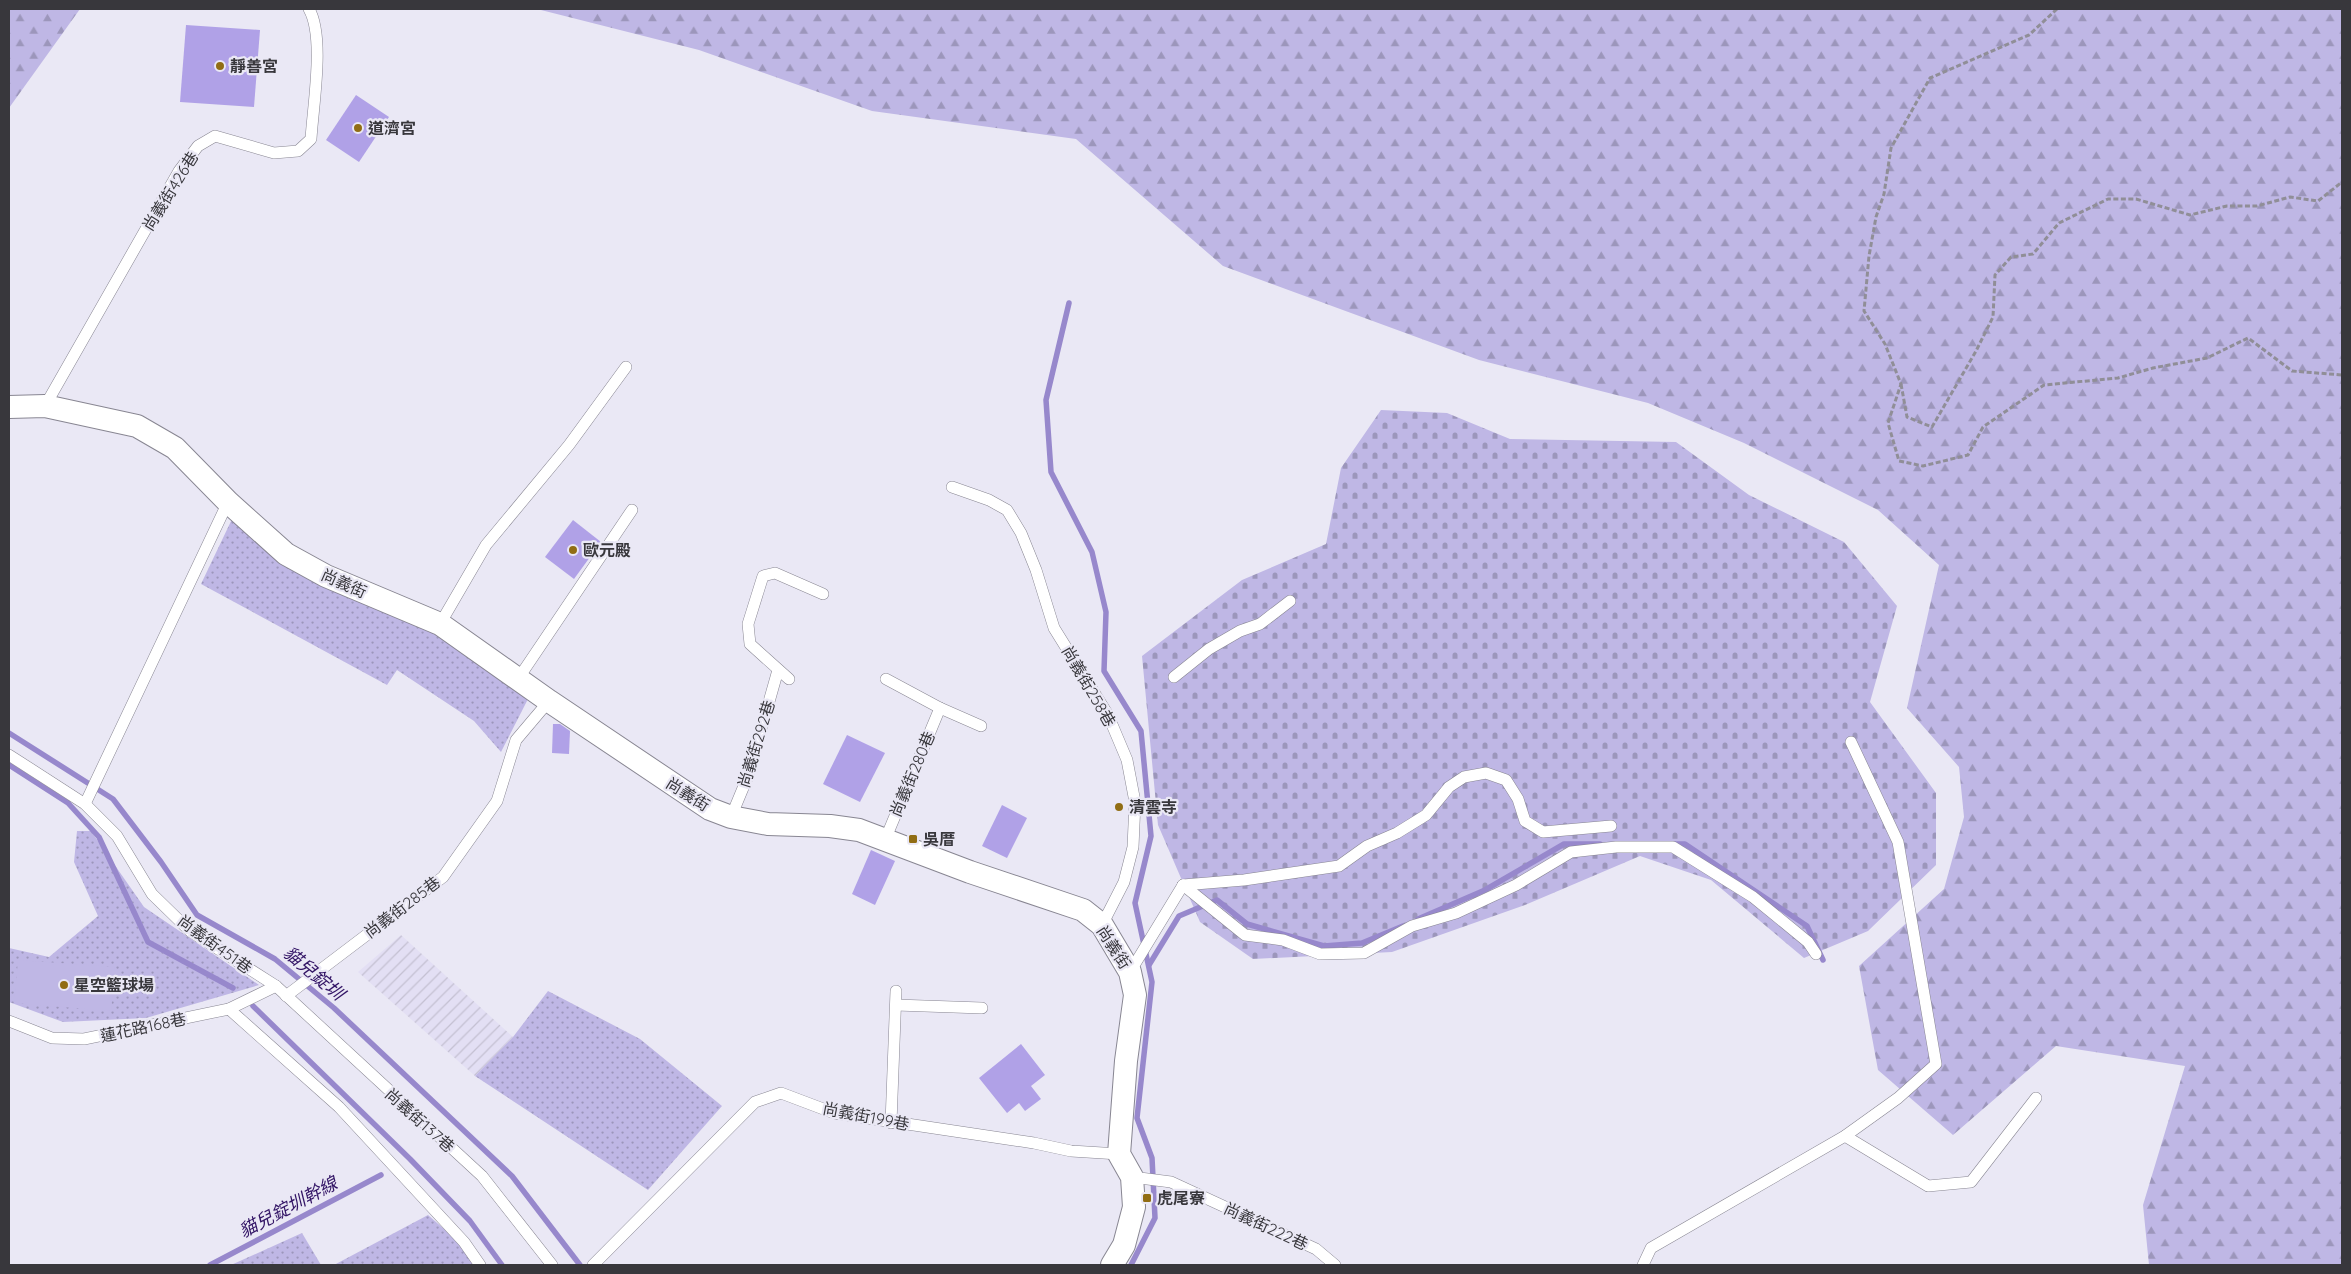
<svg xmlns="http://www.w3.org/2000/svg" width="2351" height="1274" viewBox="0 0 2351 1274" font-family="Quicksand,'Noto Sans TC',sans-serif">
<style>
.industrial{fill:url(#industrial-furrows)}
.green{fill:url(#green-dots)}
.forest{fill:url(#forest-firs)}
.cemetery{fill:url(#cemetery-stones)}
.pitch{fill:#bfb7e5}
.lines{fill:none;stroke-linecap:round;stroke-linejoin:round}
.stream{stroke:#9788cc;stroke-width:5.5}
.building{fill:#b0a1e7}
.lane-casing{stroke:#888692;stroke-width:12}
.street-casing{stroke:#888692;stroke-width:24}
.path{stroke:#908e97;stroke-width:3;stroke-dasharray:5 2.5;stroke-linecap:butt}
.lane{stroke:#fff;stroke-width:11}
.street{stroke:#fff;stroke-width:22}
.poi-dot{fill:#916d14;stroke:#eae8f5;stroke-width:2}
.labels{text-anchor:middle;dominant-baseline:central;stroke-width:4.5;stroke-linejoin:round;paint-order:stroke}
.poi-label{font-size:16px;font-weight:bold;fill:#38373c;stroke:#eae8f5;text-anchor:start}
.street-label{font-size:16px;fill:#38373c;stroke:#eae8f5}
.water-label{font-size:18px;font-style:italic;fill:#321465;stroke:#eae8f5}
</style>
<defs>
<pattern id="industrial-furrows" width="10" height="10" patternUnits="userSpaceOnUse" patternTransform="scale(1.25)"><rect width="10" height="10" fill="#e3dff4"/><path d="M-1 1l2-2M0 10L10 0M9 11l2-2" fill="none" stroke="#c4c0d2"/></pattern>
<pattern id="green-dots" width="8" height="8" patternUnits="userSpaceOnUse" patternTransform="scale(1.25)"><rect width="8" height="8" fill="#bfb7e5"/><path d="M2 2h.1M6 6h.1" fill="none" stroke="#9c96bb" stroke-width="1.8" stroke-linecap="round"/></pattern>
<pattern id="forest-firs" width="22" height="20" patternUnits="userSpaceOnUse" patternTransform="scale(1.25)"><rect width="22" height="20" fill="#bfb7e5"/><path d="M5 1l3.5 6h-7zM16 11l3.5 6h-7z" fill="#9c96bb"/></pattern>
<pattern id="cemetery-stones" width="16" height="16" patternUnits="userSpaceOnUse" patternTransform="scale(1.25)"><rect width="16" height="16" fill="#bfb7e5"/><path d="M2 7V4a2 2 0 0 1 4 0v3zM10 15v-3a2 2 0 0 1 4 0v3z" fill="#9c96bb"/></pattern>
</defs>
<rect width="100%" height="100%" fill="#eae8f5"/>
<path class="industrial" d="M401,935L513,1037L475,1076L358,972Z"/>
<g class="green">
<path d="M233,517L440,632L529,697L501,752L474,721L397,670L387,685L201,584Z"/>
<path d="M77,831H91L144,907L259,985L146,1018L63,1022L9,1002V948L49,957L98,916L74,862Z"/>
<path d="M548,991L640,1039L722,1106L648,1190L475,1076L513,1037Z"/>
<path d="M428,1215L468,1250L476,1265H334Z"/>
<path d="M302,1233L321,1265H231Z"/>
</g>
<g class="forest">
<path d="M9,9H80L9,108Z"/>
<path d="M537,9H2342V1265H2149L2143,1205L2185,1066L2056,1046L1953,1135L1878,1070L1859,966L1944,889L1964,817L1959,767L1907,708L1939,565L1878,510L1744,443L1648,403L1479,360L1223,266L1076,139L872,111L699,50Z"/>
</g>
<path class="cemetery" d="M1381,410L1447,413L1510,439L1676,442L1749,495L1844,542L1897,606L1870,702L1936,793V865L1868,931L1804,958L1711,880L1640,856L1525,905L1392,952L1253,959L1200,922L1158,825L1142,656L1242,580L1326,544L1341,468Z"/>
<path class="pitch" d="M18,960L115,967L111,1011L14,1003Z"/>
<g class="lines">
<g class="stream">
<path d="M1069,303L1046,400L1051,472L1092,552L1106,612L1104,671L1141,731L1151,836L1135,903L1152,982L1137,1118L1152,1158L1155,1218L1131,1265"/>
<path d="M9,733L113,799L161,862L197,915L275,959L334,1008L512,1176L580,1265"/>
<path d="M9,765L68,803L99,837L148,942L233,988"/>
<path d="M1672,844H1685L1807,926L1823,960"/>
<path d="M1418,919L1485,890L1564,844H1600"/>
<path d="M1149,965L1179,916L1217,900L1247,924L1324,946L1362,943L1403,926"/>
<path d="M253,1006L410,1159L470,1221L502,1265"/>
<path d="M210,1265L381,1175"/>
</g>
</g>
<g class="building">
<path d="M186,25L260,30L254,107L180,102Z"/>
<path d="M356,95L389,117L359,162L326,140Z"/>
<path d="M573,520L601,542L574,579L545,557Z"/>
<path d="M553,724H560L570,731L569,754L552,753Z"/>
<path d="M847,735L885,753L860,802L823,784Z"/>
<path d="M1002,805L1027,818L1007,858L982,846Z"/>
<path d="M871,850L895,861L875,905L852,894Z"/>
<path d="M1021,1044L1045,1075L1031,1086L1041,1099L1025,1111L1019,1103L1007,1113L979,1078Z"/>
</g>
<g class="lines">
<defs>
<g id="lane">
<path d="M45,406L179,171L198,146L215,136L274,153L298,151L311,139C313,105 325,37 309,9"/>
<path d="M952,487L989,500L1007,510L1021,533L1036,570L1054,628L1108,715L1127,760L1135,802L1133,847L1124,882L1102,925"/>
<path d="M440,624L486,545L569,445L626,367"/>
<path d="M1174,677L1209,649L1240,631L1260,624L1290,601"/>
<path d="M518,679L632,510"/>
<path d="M789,679L750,644L748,624L763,576L775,573L823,594"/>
<path d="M886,679L940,708L981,726"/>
<path d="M9,755L85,804L117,836L152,894L190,931L276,986L482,1176L552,1265"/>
<path d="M85,804L228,502"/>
<path d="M731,817L748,776L778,670"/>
<path d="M885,840L940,708"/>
<path d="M1183,885L1245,935L1283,940L1320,954L1364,953L1412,926L1456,913L1516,885L1571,852L1616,847H1673L1753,897L1808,942L1816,954"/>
<path d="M1183,885L1244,880L1339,866L1367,846L1397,833L1426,815L1449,787L1464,777L1486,773L1506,780L1518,799L1525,821L1543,832L1611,826"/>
<path d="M1130,972L1183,885"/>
<path d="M286,996L443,877L497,801L516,740L549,701"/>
<path d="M896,1005L982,1008"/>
<path d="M229,1009L339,1107L464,1242L480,1265"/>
<path d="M9,1021L52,1038L84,1039L229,1009L276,986"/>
<path d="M891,1123L896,991"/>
<path d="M1845,1136L1928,1186L1971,1182L2036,1098"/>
<path d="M1132,1177L1171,1182L1316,1249L1335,1265"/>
<path d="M593,1265L755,1102L781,1093L834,1113L1034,1143L1071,1151L1119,1154"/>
<path d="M1643,1265L1651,1248L1845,1136L1898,1098L1936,1064L1898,842L1851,742"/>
</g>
<path id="street" d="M9,407L45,406L137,426L175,448L228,502L286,554L326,576L440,624L549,701L710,809L731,817L768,824L830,826L859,830L970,872L1083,910L1102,925L1130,972L1135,995L1126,1061L1119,1154L1132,1177L1134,1207L1124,1245L1112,1265"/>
</defs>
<use href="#lane" class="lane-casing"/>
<use href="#street" class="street-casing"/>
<g class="path">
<path d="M2057,9L2029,35L1930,78L1891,148L1884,194L1876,217L1869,256L1864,311L1885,344L1901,384L1888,423L1899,461L1923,466L1968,455L1983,427L2044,385L2118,378L2153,368L2207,358L2248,338L2292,371L2342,375"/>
<path d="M1901,384L1907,417L1932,427L1976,351L1993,317L1995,275L2011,257L2033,254L2059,223L2108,199H2136L2190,215L2227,206H2257L2290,197L2318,201L2342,182"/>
</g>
<use href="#lane" class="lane"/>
<use href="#street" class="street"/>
</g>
<g class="poi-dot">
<circle cx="220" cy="66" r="5"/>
<circle cx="358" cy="128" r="5"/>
<circle cx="573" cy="550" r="5"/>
<circle cx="1119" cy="807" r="5"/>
<rect x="908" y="834" width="10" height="10" rx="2.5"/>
<circle cx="64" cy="985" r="5"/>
<rect x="1142" y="1193" width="10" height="10" rx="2.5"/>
</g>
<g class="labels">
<g class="poi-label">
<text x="230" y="66">靜善宮</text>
<text x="368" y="128">道濟宮</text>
<text x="583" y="550">歐元殿</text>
<text x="1129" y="807">清雲寺</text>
<text x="923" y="839">吳厝</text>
<text x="74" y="985">星空籃球場</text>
<text x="1157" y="1198">虎尾寮</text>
</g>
<g class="street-label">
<text transform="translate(170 191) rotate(-58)">尚義街426巷</text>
<text transform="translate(344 583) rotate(24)">尚義街</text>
<text transform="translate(1089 686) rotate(60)">尚義街258巷</text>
<text transform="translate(756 744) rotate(-73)">尚義街292巷</text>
<text transform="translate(912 774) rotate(-67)">尚義街280巷</text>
<text transform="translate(688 794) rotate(32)">尚義街</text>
<text transform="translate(402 907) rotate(-37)">尚義街285巷</text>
<text transform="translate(215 944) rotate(36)">尚義街451巷</text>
<text transform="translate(1114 947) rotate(57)">尚義街</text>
<text transform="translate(143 1027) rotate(-12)">蓮花路168巷</text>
<text transform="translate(866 1116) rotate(11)">尚義街199巷</text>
<text transform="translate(420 1120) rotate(42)">尚義街137巷</text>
<text transform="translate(1266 1226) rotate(25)">尚義街222巷</text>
</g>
<g class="water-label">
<text transform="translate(314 973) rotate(40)">貓兒錠圳</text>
<text transform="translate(288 1207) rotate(-28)">貓兒錠圳幹線</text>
</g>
</g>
<rect width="2351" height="1274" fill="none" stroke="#38373c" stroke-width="20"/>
</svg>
